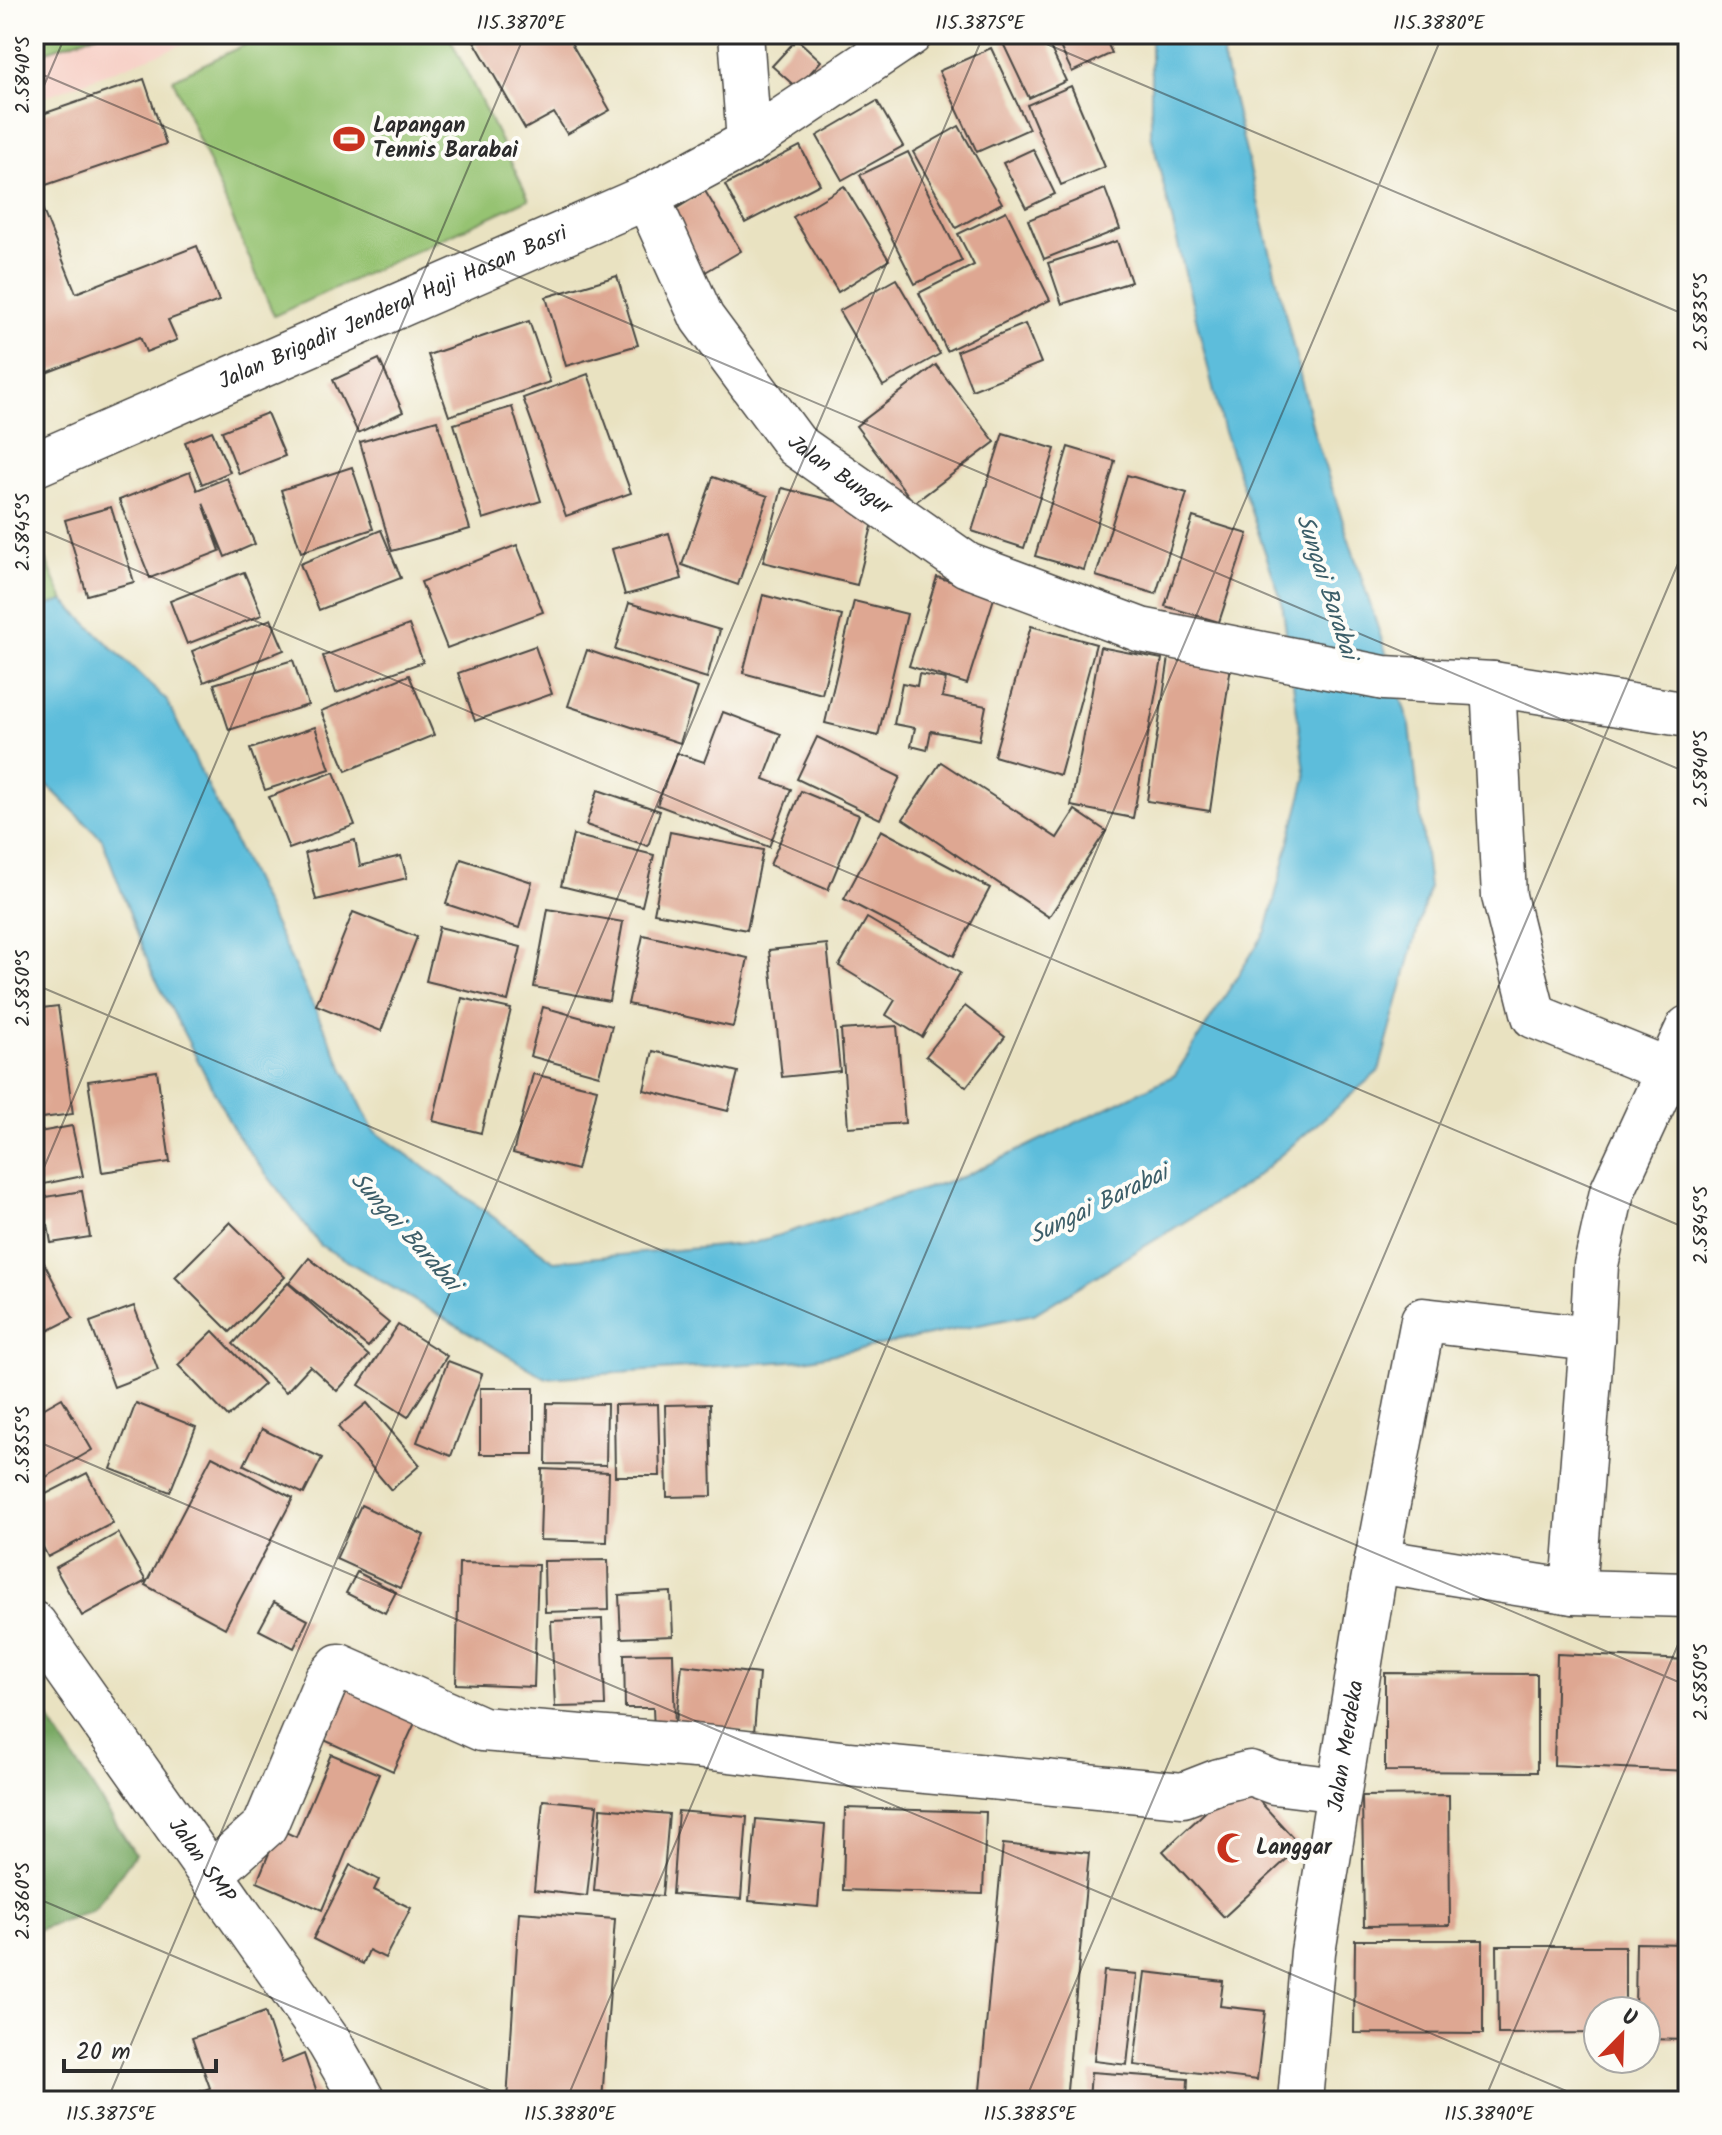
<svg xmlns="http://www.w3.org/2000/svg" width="1722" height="2135" viewBox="0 0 1722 2135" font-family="Kalam,sans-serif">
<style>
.built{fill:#f7d1c8}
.green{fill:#96c372;stroke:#60774e;stroke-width:2}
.forest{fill:#78a964;stroke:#526a48;stroke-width:2}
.water{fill:#5dbddb;stroke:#447483;stroke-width:2}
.building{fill:#dea792}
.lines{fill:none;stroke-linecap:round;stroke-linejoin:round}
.street-casing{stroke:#484642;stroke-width:47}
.secondary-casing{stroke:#484642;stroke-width:47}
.street{stroke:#fff;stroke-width:44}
.secondary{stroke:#fff;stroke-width:44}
.ticks{fill:none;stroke:#2b2b2b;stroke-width:2;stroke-opacity:0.45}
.labels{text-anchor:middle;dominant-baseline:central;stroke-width:8;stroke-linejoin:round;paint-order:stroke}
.poi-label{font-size:22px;font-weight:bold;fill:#2b2b2b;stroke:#fdfcf7;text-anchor:start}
.street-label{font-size:22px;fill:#2b2b2b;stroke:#fdfcf7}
.water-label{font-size:24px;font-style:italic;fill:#3c5e69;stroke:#fdfcf7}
.neatline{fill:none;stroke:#2b2b2b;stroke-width:3}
.ticks-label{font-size:20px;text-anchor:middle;fill:#2b2b2b}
</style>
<rect width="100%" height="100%" fill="#fdfcf7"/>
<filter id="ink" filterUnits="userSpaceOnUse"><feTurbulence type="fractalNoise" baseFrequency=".0125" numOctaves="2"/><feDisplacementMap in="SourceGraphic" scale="16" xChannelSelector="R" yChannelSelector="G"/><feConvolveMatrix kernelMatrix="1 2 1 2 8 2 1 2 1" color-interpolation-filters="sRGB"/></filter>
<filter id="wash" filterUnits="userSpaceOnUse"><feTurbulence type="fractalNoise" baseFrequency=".006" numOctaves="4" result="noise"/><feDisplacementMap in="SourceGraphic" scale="32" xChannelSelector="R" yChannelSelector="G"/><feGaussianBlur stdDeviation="1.8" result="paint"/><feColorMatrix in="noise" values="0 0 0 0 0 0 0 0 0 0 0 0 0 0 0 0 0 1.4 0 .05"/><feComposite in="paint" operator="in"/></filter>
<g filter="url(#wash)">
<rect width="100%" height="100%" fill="#e9e2c1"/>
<path class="built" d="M34,34H210L34,101Z"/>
<g class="green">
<path d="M34,34H98L34,55Z"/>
<path d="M267,34H448L529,199L274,316L173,79Z"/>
<path d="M34,533L64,601L34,609Z"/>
</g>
<path class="forest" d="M34,1696L135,1854L94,1910L34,1931Z"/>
<path class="water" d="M1151,34H1228L1223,57L1314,433L1410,726L1429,888L1379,1071L1248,1183L1034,1314L805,1360L546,1378L320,1245L236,1134L151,970L102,839L34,772V609L64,601L167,701L373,1130L554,1261L754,1243L965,1176L1175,1075L1266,931L1306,778L1282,602L1223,429L1151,134Z"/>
<g id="blocks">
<g class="building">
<path d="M470,34H566L610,110L567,134L554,113L525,129Z"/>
<path d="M1013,34H1044L1066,81L1029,98L1001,39Z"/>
<path d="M1054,34H1103L1112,53L1072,72Z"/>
<path d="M797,39L821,61L797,88L772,66Z"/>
<path d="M991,48L1029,129L977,152L939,71Z"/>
<path d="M144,79L166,144L46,185L34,158V117Z"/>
<path d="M1071,86L1105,167L1061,185L1027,105Z"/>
<path d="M877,101L903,146L842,180L817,136Z"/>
<path d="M959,126L1002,203L956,228L913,152Z"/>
<path d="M800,146L820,184L745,223L725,185Z"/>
<path d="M1033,149L1055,194L1026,208L1003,163Z"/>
<path d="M908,152L962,261L915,284L860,175Z"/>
<path d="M844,186L889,260L838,292L793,217Z"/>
<path d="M34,188L76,293L197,246L219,301L168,320L177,340L146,352L140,337L46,373L34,342Z"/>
<path d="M1105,189L1120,229L1044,259L1028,220Z"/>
<path d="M705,191L741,251L702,274L666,215Z"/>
<path d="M1006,211L1050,300L947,351L919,293L974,265L958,234Z"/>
<path d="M1117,241L1131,282L1062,304L1048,263Z"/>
<path d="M617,276L638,345L566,366L546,297Z"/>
<path d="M896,279L940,354L883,386L839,311Z"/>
<path d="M529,321L550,382L449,416L428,355Z"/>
<path d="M1025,324L1041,363L972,390L957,351Z"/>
<path d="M379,359L403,412L358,433L333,380Z"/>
<path d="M936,365L995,442L914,503L856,426Z"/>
<path d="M588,374L631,493L566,516L523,398Z"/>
<path d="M512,407L541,501L483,519L454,424Z"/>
<path d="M267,413L285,456L239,474L222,431Z"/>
<path d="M437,420L470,529L392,551L360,442Z"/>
<path d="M212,431L230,472L202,484L185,442Z"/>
<path d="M1003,433L1055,449L1024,548L972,531Z"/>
<path d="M1068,447L1115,461L1084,570L1035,556Z"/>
<path d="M352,467L373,529L301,552L281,490Z"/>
<path d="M190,472L197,490L227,478L255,544L225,557L203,503L220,551L150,578L119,500Z"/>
<path d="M1127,475L1187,493L1156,594L1096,576Z"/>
<path d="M713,477L768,496L738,585L682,565Z"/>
<path d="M782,488L876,511L857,585L763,562Z"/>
<path d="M111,507L134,582L87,595L65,520Z"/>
<path d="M1193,517L1248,534L1219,622L1165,606Z"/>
<path d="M381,530L401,578L319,610L300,564Z"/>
<path d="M669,533L682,579L625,595L612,549Z"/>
<path d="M517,545L543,612L447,648L421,582Z"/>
<path d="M244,572L262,615L187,644L170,601Z"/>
<path d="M937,577L995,595L967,684L909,666Z"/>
<path d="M763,595L842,616L822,694L743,673Z"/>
<path d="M854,601L907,614L878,736L825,723Z"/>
<path d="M629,603L720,630L707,678L615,650Z"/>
<path d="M271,619L284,650L204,682L192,651Z"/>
<path d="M409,625L423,662L336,693L323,656Z"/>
<path d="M1031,626L1096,644L1060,775L994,756Z"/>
<path d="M535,646L552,694L475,721L458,673Z"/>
<path d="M1100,647L1162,659L1133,818L1071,806Z"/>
<path d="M587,650L698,688L680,743L568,706Z"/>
<path d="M1169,657L1231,666L1210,811L1147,801Z"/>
<path d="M293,660L308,705L229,730L214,684Z"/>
<path d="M919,674L946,679L942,697L986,706L979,740L931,731L927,750L911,746L915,728L894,724L902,683L917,686Z"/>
<path d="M409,675L434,735L346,771L321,711Z"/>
<path d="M723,712L781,734L764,779L791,789L769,847L657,805L677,753L704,762Z"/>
<path d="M315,727L330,769L265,790L250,749Z"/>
<path d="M817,737L900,777L880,819L797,779Z"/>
<path d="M941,762L1057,838L1075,810L1106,831L1049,917L903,819Z"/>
<path d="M334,772L355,825L289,849L269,797Z"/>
<path d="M598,790L660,811L648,846L586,825Z"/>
<path d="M801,791L859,815L828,890L770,865Z"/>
<path d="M881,830L990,888L954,956L844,899Z"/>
<path d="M670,832L763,850L747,930L654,913Z"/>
<path d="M573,835L654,855L642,906L561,886Z"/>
<path d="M355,840L360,866L401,856L407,878L316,900L305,853Z"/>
<path d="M461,859L532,882L519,928L446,904Z"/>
<path d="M548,909L623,922L609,1001L534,987Z"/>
<path d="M353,912L417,937L381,1031L316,1005Z"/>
<path d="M867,918L960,973L922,1037L886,1015L895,1000L839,966Z"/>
<path d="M439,927L521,947L508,1001L426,981Z"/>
<path d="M643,935L748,958L733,1027L628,1004Z"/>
<path d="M827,944L840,1071L782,1077L769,950Z"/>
<path d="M462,998L511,1009L481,1133L433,1121Z"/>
<path d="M58,1006L73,1114L34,1119V1009Z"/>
<path d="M965,1006L1005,1037L966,1087L926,1056Z"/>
<path d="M543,1007L612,1026L599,1075L530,1056Z"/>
<path d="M897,1026L905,1123L848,1127L841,1030Z"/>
<path d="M653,1051L738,1072L728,1111L644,1090Z"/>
<path d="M157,1071L170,1162L102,1172L88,1081Z"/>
<path d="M533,1074L597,1089L577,1170L513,1153Z"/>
<path d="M72,1126L83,1176L34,1186V1133Z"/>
<path d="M82,1191L90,1237L51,1243L48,1225L34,1228V1199Z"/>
<path d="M230,1222L285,1277L230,1332L175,1277Z"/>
<path d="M34,1244L73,1318L36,1337L34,1333Z"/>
<path d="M309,1258L389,1323L368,1347L289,1283Z"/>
<path d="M288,1283L369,1356L337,1391L310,1366L286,1392L233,1344Z"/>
<path d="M134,1306L158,1370L114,1387L90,1322Z"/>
<path d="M398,1325L447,1356L408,1417L359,1385Z"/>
<path d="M213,1331L264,1384L228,1417L178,1365Z"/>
<path d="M448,1361L482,1374L451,1456L417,1442Z"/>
<rect x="480" y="1388" width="54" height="66"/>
<path d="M62,1398L92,1450L34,1484V1414Z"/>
<path d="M136,1403L196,1427L170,1492L111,1469Z"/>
<path d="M367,1403L420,1465L391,1490L338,1427Z"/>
<path d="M547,1403L607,1404L606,1465L546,1464Z"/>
<path d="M658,1404L660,1476H615L614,1405Z"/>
<path d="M710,1404L712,1496L667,1497L665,1405Z"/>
<path d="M262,1429L322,1458L304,1494L244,1465Z"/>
<path d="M212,1456L293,1498L225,1628L145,1585Z"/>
<path d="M542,1469L609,1472L607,1542L540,1540Z"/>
<path d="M87,1473L113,1523L48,1557L34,1530V1500Z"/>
<path d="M361,1505L424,1535L400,1588L336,1559Z"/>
<path d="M118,1533L146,1581L82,1616L55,1568Z"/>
<path d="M608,1560L609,1610L545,1612L544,1561Z"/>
<path d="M459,1563L538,1565L534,1687L456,1684Z"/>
<path d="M357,1572L396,1592L385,1613L346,1593Z"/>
<path d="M671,1592L673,1636L621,1638L619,1595Z"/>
<path d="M274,1602L308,1620L294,1648L259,1630Z"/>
<path d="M602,1619L605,1706L555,1707L551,1621Z"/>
<path d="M673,1653L675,1729L654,1730L653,1708H625L624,1654Z"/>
<path d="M1557,1654L1688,1660V1771L1554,1765Z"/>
<path d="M682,1665L759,1674L754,1732L676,1724Z"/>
<path d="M1385,1673L1537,1674V1772L1385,1771Z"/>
<path d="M350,1683L419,1714L393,1771L324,1740Z"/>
<path d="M331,1754L379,1774L322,1910L257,1882L279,1829L296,1837Z"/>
<path d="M1240,1780L1301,1846L1224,1917L1163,1851Z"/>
<path d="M1449,1795L1450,1925L1364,1926L1362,1796Z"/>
<path d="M543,1800L597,1805L587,1896L534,1890Z"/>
<path d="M601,1808L669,1814L662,1896L594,1891Z"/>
<path d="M845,1808L986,1812L983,1894L843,1890Z"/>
<path d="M678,1811L747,1817L741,1899L672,1894Z"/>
<path d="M756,1819L825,1825L818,1907L749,1901Z"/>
<path d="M1003,1844L1089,1853L1066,2101H979Z"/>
<path d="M350,1865L379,1880L374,1890L411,1908L385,1958L369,1950L363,1964L313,1939Z"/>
<path d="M519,1912L615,1919L602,2101H507Z"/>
<path d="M1355,1940H1483V2034L1354,2033Z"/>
<path d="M1636,1943L1688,1944V2040L1646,2039V2011H1635Z"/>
<path d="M1497,1946H1625V2011H1598V2033L1498,2034Z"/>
<path d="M1104,1971L1137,1974L1127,2065L1094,2061Z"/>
<path d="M1145,1972L1223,1981L1220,2006L1265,2011L1257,2080L1134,2065Z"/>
<path d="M265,2012L282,2063L304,2054L320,2101H190L188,2096L210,2088L192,2038Z"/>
<path d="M1091,2072L1188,2079L1187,2101H1089Z"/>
</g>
</g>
</g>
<g filter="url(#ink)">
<use href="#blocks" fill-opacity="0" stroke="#484642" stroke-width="2"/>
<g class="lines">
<defs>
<g id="street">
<path d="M749,142L910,34"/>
<path id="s1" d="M647,197L702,318L796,445L967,565L1141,630L1384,678L1493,684L1688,715"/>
<path d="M1493,684L1504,896L1534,1016L1668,1070"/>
<path d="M1377,1561L1573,1592L1592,1339"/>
<path d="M1573,1592L1688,1595"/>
<path id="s2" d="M34,1624L329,2042L363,2101"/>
<path d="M211,1874L265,1826L326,1681L339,1666L482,1729L695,1746L849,1764L1183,1795L1219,1781L1250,1773L1274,1782L1339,1790"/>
<path id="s3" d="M1300,2101L1313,1952L1373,1582L1423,1320L1592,1339L1596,1265L1612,1192L1688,1028"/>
</g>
<g id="secondary">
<path id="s4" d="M34,465L647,197L749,142L741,34"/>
</g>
</defs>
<use href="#street" class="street-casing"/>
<use href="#secondary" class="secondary-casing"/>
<use href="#street" class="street"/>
<use href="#secondary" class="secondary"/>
</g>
</g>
<path class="ticks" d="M1023,34L1688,316M34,71L1688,773M34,109L66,34M34,527L1688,1229M34,984L1688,1686M34,1191L525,34M34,1440L1590,2101M34,1897L515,2101M107,2101L984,34M566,2101L1443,34M1025,2101L1688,540M1484,2101L1688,1621"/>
<defs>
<symbol id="stadium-bare" viewBox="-9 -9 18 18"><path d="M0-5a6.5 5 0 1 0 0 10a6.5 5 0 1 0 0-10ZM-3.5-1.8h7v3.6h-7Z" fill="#c8321e" stroke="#fdfcf7" stroke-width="2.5" paint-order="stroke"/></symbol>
<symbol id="mosque-bare" viewBox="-9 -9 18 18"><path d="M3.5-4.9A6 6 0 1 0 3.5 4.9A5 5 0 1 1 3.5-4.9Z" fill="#c8321e" stroke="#fdfcf7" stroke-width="2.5" paint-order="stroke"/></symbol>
</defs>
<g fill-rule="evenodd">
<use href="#stadium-bare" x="327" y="117" width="44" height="44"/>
<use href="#mosque-bare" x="1210" y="1826" width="44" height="44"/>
</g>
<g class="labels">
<g class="poi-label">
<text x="373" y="126">Lapangan<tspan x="373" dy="25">Tennis Barabai</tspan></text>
<text x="1256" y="1848">Langgar</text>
</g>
<g class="street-label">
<text stroke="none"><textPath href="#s4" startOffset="392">Jalan Brigadir Jenderal Haji Hasan Basri</textPath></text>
<text stroke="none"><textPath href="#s1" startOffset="344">Jalan Bungur</textPath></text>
<text stroke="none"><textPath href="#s3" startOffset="358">Jalan Merdeka</textPath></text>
<text stroke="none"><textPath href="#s2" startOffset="290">Jalan SMP</textPath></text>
</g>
<g class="water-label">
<text transform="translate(1326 587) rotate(72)">Sungai Barabai</text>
<text transform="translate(1099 1205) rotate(-26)">Sungai Barabai</text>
<text transform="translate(405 1232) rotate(48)">Sungai Barabai</text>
</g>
</g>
<rect width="1722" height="2135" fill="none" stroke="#fdfcf7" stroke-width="88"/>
<g transform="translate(1622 2035) rotate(23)"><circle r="38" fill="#fdfcf7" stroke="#a9a8a5" stroke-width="2"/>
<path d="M0-6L14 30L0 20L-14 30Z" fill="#c8321e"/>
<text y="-12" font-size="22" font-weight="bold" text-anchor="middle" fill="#2b2b2b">U</text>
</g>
<path d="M64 2059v12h152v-12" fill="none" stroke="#2b2b2b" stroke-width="4"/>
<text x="76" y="2059" font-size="24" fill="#2b2b2b" stroke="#fdfcf7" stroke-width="6" paint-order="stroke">20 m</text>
<rect x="44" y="44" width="1634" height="2047" class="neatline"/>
<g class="ticks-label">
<text x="521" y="29">115.3870°E</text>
<text x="980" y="29">115.3875°E</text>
<text x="1439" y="29">115.3880°E</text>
<text transform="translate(22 75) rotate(-90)" y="7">2.5840°S</text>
<text transform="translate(1700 312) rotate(-90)" y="7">2.5835°S</text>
<text transform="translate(22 532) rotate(-90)" y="7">2.5845°S</text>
<text transform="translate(1700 769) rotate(-90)" y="7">2.5840°S</text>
<text transform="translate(22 988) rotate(-90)" y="7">2.5850°S</text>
<text transform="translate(1700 1225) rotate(-90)" y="7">2.5845°S</text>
<text transform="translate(22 1445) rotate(-90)" y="7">2.5855°S</text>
<text transform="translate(1700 1682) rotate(-90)" y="7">2.5850°S</text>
<text transform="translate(22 1901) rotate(-90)" y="7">2.5860°S</text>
<text x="111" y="2120">115.3875°E</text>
<text x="570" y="2120">115.3880°E</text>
<text x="1030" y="2120">115.3885°E</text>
<text x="1489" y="2120">115.3890°E</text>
</g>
</svg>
